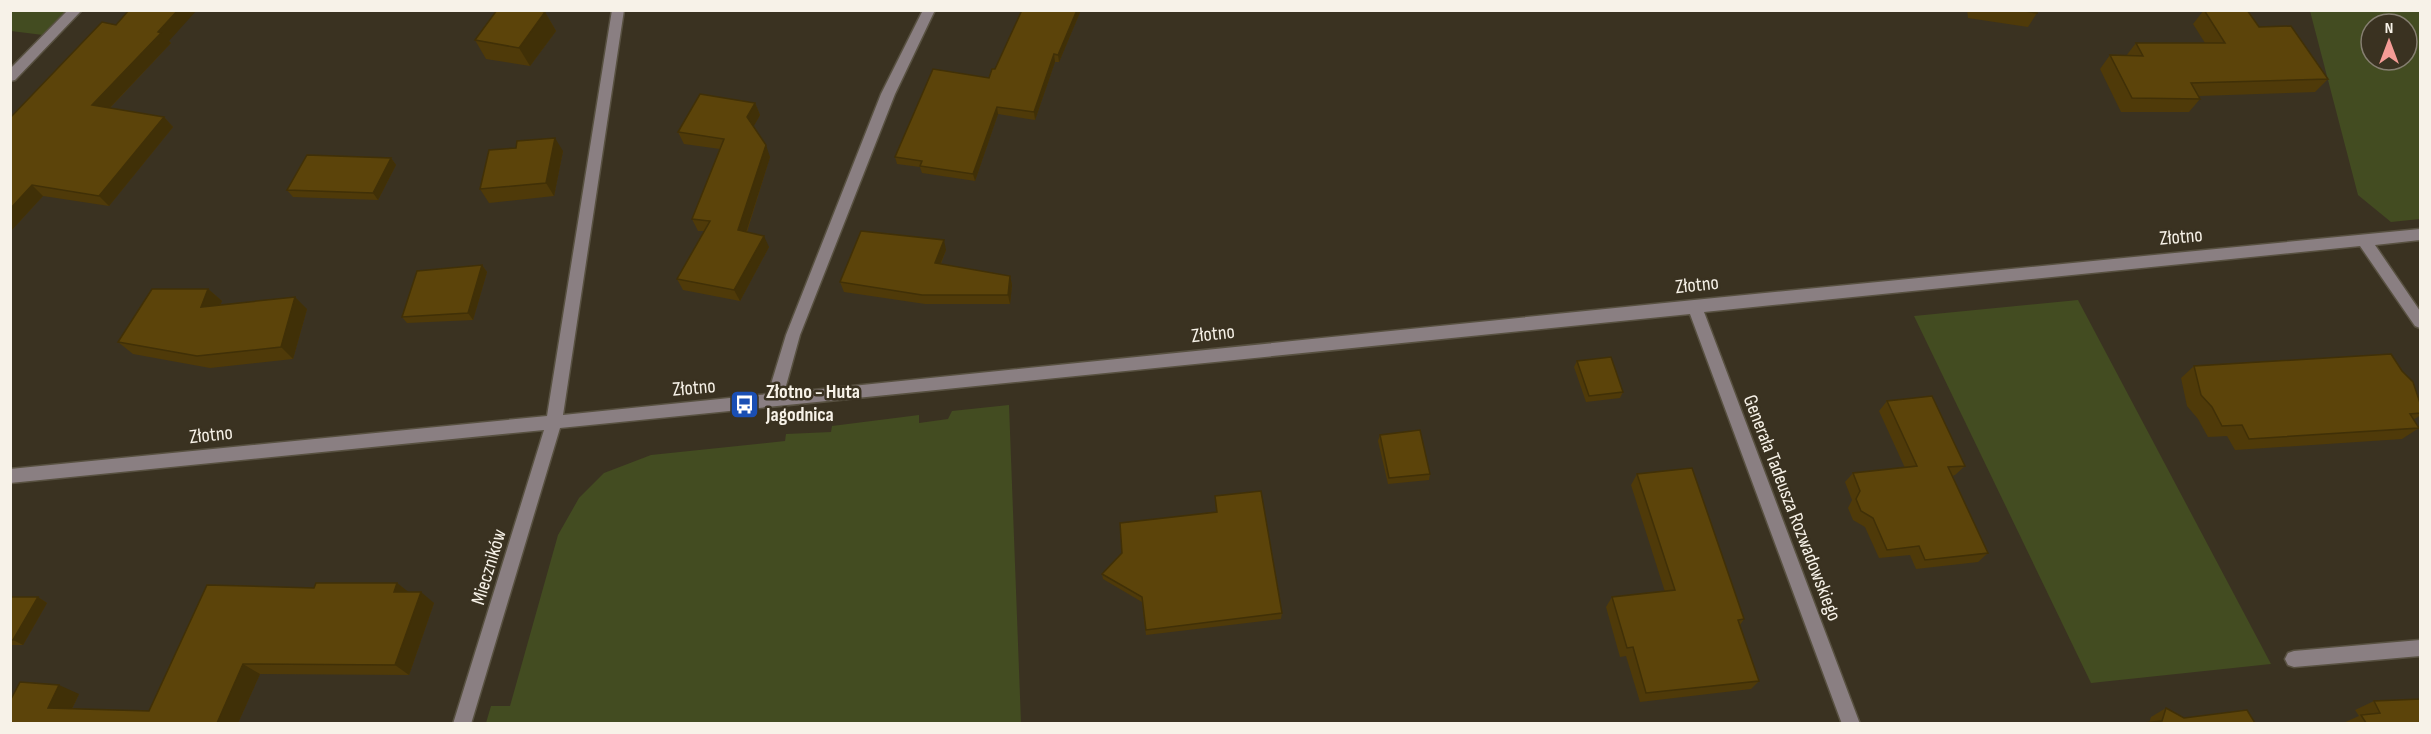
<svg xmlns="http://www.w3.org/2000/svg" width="2431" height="734" viewBox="0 0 2431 734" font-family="'Sofia Sans Condensed',sans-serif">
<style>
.green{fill:#434c21;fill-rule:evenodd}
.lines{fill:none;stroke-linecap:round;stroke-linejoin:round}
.minor-casing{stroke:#585141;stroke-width:3}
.minor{fill:#8a7f82;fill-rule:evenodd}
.wall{fill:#4f3a09}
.shaded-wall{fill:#403007}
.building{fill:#5c440a;stroke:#403007;stroke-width:1.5}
.labels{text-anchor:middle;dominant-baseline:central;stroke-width:5;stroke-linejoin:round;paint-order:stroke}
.street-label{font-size:20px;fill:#f7f2e8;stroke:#3a3221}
.poi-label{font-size:20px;font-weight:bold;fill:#f7f2e8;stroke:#3a3221;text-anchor:start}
</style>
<rect width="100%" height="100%" fill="#3a3221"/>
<g class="green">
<path d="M11,11H76L51,36L11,31Z"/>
<path d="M2310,11H2420V219L2391,222L2358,195ZM2371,24H2407V60H2371Z"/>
<path d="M2078,300L2271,664L2091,683L1914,316Z"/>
<path d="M1009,405L1021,723H486L491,706H510L558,535L579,498L604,473L651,455L785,441L786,434L831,432L832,426L919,415V423L948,419L952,411Z"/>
</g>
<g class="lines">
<defs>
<g id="minor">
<path d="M68,10H82L15,80L10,81V69Z"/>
<path d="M612,10H624L563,415L768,394L786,335L881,94L923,10H935L895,94L800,335L784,393L1694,300L2420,229V240L2375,245L2420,311V328L2415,326L2360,246L1704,312L1860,724H1842L1690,314L560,428L471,724H453L544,430L10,483V469L547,416Z"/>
<path d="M2420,640V656L2294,667L2288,665L2285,659L2288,653L2294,651Z"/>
</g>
</defs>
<use href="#minor" class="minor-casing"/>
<use href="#minor" class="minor"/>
</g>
<g class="wall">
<path d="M1022,10H1081L1059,62H1055L1035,120L998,114L975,181L922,173L920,167L897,164L895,157L989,78L995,69Z"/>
<path d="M1967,10H2037V13L2028,27L1968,18Z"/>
<path d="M2204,10L2259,27L2328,79L2315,92L2199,96L2200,99L2189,112H2121L2100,69L2110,55L2126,56L2136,43H2205L2193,24Z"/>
<path d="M545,12L556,31L530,66L486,59L475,40Z"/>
<path d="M169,41L171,43L110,108L164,117L173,127L109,206L43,196L10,232V118Z"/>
<path d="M755,103L760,115L753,127L770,157L747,232L769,247L740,301L683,290L677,279L704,231H698L692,219L720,149L684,144L678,132Z"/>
<path d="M516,148L563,151L554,196L489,203L480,189Z"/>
<path d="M391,158L396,165L378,200L293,197L287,190Z"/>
<path d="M946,250L941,264L1010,276L1012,285L1010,304H925L844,292L840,282Z"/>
<path d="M482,265L487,272L473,320L407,323L402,317Z"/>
<path d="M208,289L222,301L220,305L307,309L293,359L210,368L133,354L118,342Z"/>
<path d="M1577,361L1623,392L1620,398L1586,402L1574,367Z"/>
<path d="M2194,366L2421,406V415L2413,420L2419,428L2402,439L2235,450L2227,436L2208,437L2198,419L2187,406L2181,378Z"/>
<path d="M1887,401L1965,466L1955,475L1952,476L1988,553L1978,562L1916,569L1910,555L1879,558L1865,527L1853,520L1848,508L1852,500L1845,482L1853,473L1905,468L1879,411Z"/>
<path d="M1380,435L1430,474L1429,480L1388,484L1378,441Z"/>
<path d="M1637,474L1744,619L1740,625L1759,681L1751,689L1640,702L1626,656L1620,657L1606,607L1612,597L1665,592L1631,485Z"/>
<path d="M1215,496L1282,613L1281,619L1146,635L1142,602L1103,579L1102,574L1216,512Z"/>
<path d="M397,583L408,592L434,603L409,675L260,674L238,723H10L79,694L72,709L149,711L314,588Z"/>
<path d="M10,597H38L47,603L23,645H10Z"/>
<path d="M2374,701L2421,723H2343L2359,716L2355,710Z"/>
<path d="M2166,708L2184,718L2149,723L2151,717Z"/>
</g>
<g class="shaded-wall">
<path d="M178,10H197L169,41L171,43L102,116L92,105Z"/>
<path d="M1077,10H1081L1059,62L1058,55Z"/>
<path d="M545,12L556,31L530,66L519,48Z"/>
<path d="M1054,54L1055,62L1035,120L1034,112Z"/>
<path d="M755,103L760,115L752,129L747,117Z"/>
<path d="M997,107L998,114L975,181L973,174Z"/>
<path d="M164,117L173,127L109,206L99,196Z"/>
<path d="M555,138L563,151L554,196L546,183Z"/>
<path d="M766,145L770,157L743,242L738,230Z"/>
<path d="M391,158L396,165L378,200L373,193Z"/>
<path d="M32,185L43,196L10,232V209Z"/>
<path d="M764,236L769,247L740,301L734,290Z"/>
<path d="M944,240L946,250L937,272L935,263Z"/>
<path d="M482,265L487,272L473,320L468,313Z"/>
<path d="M1010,276L1012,285L1010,304L1008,295Z"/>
<path d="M208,289L222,301L214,319L201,307Z"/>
<path d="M295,297L307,309L293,359L281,347Z"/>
<path d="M397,583L411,594L394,592Z"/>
<path d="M421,592L434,603L409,675L395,665Z"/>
<path d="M38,597L47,603L23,645L13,640Z"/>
<path d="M243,664L260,674L238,723H217Z"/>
<path d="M59,685L79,694L68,717L48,708Z"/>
</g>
<g class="building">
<path d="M129,10H178L158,32L161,33L92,105L164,117L99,196L32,185L10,209V118L102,22L116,25Z"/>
<path d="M497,10H537L545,12L519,48L475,40Z"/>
<path d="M1022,10H1077L1058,55L1054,54L1034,112L997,107L973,174L920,166L922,161L895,157L933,69L989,78L992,69H995Z"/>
<path d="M2019,10H2037V13Z"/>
<path d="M2204,10H2247L2259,27L2291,26L2328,79L2191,83L2200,99L2132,98L2110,55L2143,56L2136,43H2225Z"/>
<path d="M700,94L755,103L747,117L766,145L738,230L764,236L734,290L677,279L710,221L692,219L724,139L678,132Z"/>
<path d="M555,138L546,183L480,189L489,150L516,148L517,141Z"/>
<path d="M307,155L391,158L373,193L287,190Z"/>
<path d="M861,231L944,240L935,263L1010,276L1008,295H922L840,282Z"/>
<path d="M482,265L468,313L402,317L417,271Z"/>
<path d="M152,289H208L201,307L295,297L281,347L197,356L118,342Z"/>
<path d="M2391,354L2402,371L2413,382L2421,406V413L2410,414L2419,428L2249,439L2242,425L2222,426L2212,407L2201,395L2194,366Z"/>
<path d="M1611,357L1623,392L1589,396L1577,361Z"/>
<path d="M1932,396L1965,466L1948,467L1988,553L1925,560L1919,546L1887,550L1873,518L1861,511L1856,499L1860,491L1853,473L1917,466L1887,401Z"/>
<path d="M1420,430L1430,474L1389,478L1380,435Z"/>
<path d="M1692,468L1744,619L1738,620L1759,681L1646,693L1633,647L1627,648L1612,597L1675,590L1637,474Z"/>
<path d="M1261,491L1282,613L1146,630L1142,597L1102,574L1122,553L1120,523L1217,512L1215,496Z"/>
<path d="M316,583H397L394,592H421L395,665L243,664L217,723H10V701L20,682L59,685L48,708L149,711L207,585L314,588Z"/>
<path d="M10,597H38L13,640H10Z"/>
<path d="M2421,699V723H2366L2361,715L2380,713L2374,701Z"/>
<path d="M2166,708L2184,718L2247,710L2255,723H2143L2162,721Z"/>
</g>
<defs>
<symbol id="bus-square" viewBox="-11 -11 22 22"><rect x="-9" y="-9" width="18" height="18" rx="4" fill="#1a4fb4" stroke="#3a3221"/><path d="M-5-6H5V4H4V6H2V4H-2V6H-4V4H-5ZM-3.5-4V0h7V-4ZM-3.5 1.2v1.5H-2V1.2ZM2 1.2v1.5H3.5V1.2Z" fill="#fff"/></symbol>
</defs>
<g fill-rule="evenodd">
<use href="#bus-square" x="728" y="388" width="33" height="33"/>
</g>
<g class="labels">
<g class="street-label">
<text transform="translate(2181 237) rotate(-5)">Złotno</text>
<text transform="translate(1697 285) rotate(-6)">Złotno</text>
<text transform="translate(1213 334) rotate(-6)">Złotno</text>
<text transform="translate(694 388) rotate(-5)">Złotno</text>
<text transform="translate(211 435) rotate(-6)">Złotno</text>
<text transform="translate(1792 508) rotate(69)">Generała Tadeusza Rozwadowskiego</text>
<text transform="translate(489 567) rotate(-73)">Mieczników</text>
</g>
<g class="poi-label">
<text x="766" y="392">Złotno - Huta<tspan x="766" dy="23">Jagodnica</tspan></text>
</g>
</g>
<rect width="2431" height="734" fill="none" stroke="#f7f2e8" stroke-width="24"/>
<g transform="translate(2389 42)"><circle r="28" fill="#3a3221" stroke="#867f71" stroke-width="1.5"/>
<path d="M0-4.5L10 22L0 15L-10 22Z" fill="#f59c96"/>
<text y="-9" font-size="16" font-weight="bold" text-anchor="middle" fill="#f7f2e8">N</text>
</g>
</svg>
